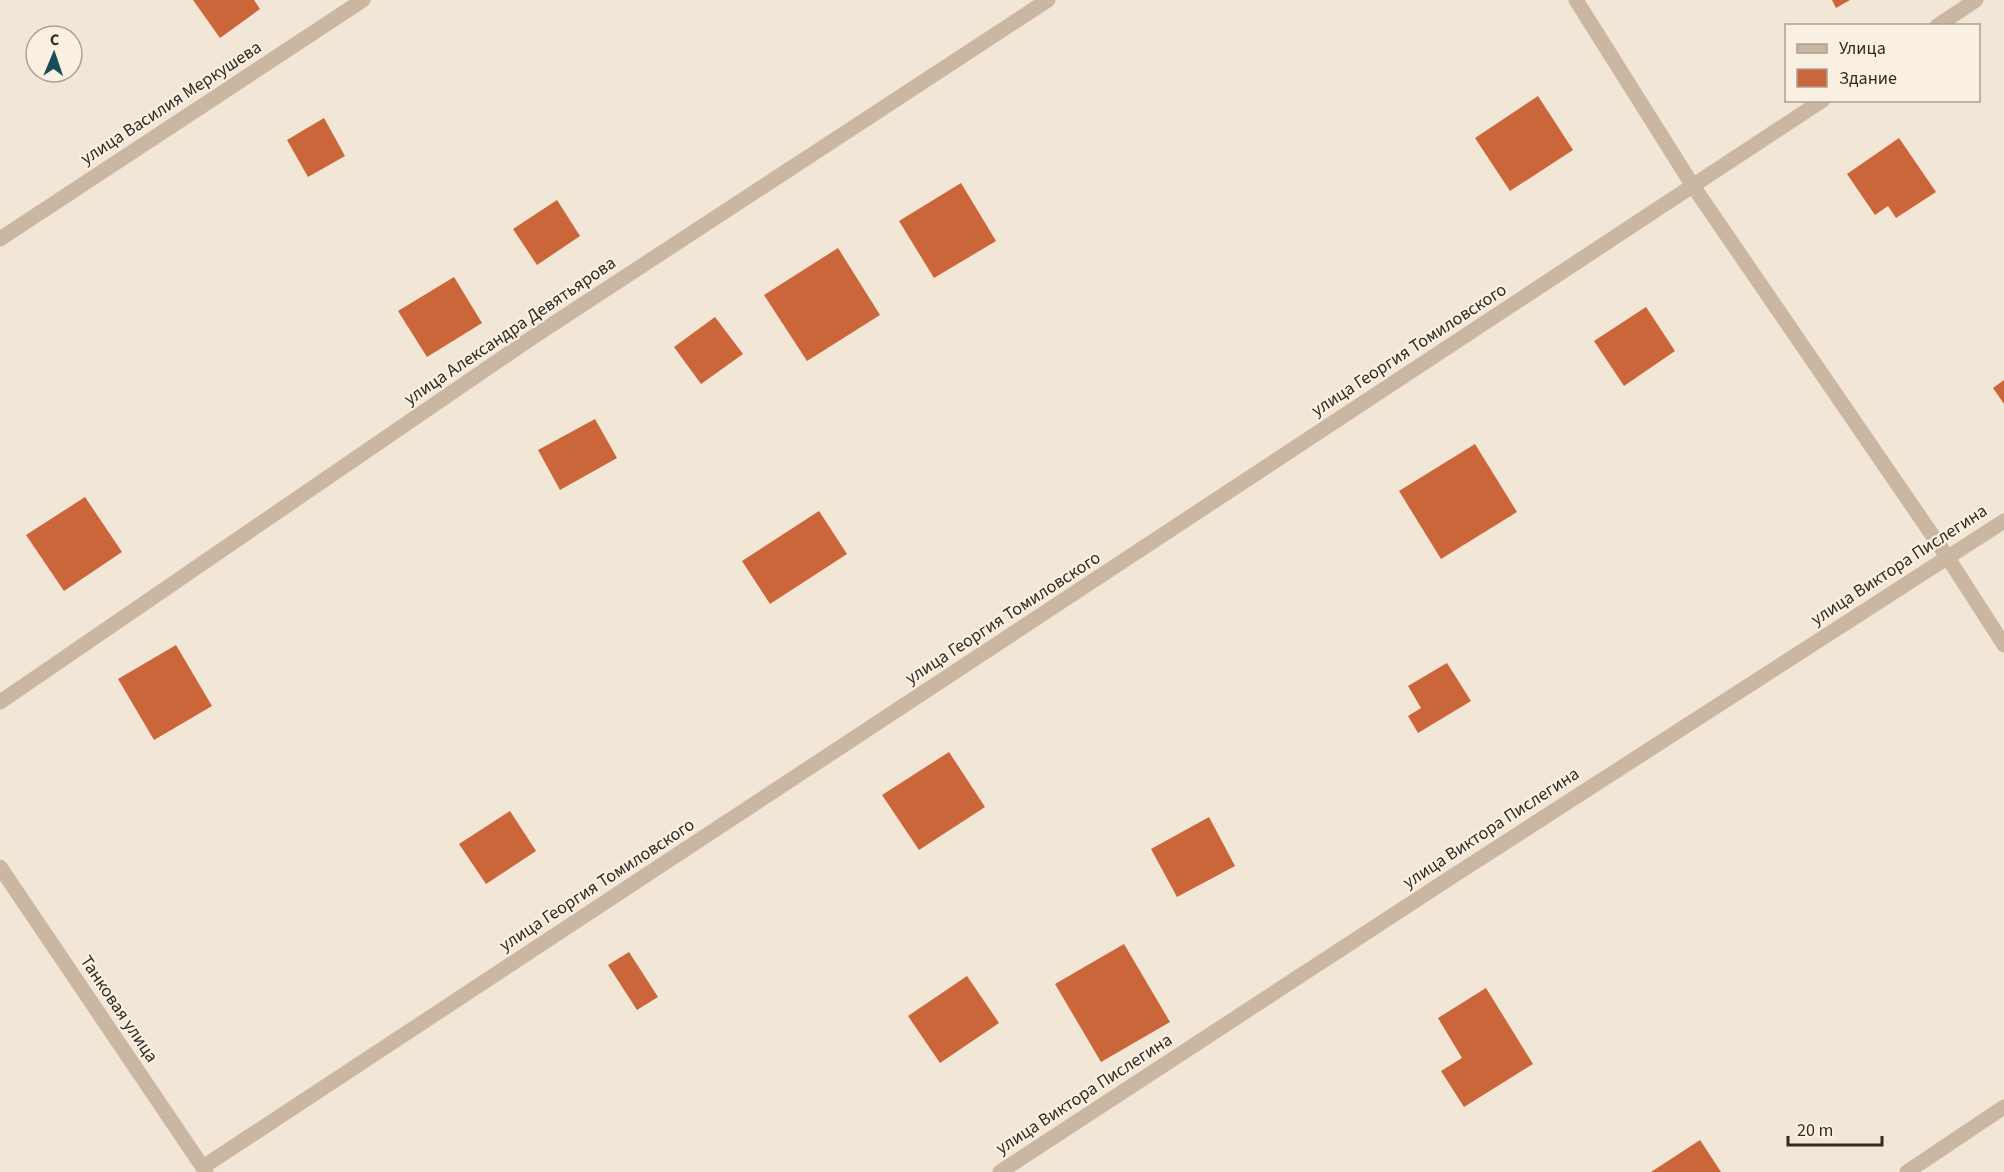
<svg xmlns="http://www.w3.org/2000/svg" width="2004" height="1172" viewBox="0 0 2004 1172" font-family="'Source Sans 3',sans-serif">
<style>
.building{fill:#cb663a}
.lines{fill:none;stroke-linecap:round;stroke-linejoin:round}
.minor{stroke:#cab6a1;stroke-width:15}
.labels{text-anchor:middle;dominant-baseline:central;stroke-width:4.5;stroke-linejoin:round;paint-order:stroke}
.street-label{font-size:18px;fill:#342a24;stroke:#f9f0e2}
</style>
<rect width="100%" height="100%" fill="#f2e6d6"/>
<g class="building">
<path d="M193,0H254L260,9L220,38Z"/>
<path d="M1832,0H1850L1836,8Z"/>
<path d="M1538,96L1573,150L1510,191L1475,138Z"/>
<path d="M324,118L345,156L308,177L287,140Z"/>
<path d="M1899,138L1936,192L1896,218L1888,206L1875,215L1847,174Z"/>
<path d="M961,183L996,241L934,278L899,221Z"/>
<path d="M557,200L580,236L537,265L513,229Z"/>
<path d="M838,248L880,315L807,361L764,295Z"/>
<path d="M454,277L482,323L427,357L398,311Z"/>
<path d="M1646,307L1675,351L1624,386L1594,341Z"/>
<path d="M715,317L743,354L701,384L674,347Z"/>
<path d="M2004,380V404L1993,388Z"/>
<path d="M595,419L617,458L560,490L538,450Z"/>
<path d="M1475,444L1517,512L1441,559L1399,491Z"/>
<path d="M85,497L122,552L64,591L26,535Z"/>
<path d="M819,511L847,554L770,604L742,561Z"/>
<path d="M176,645L212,706L154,740L118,679Z"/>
<path d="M1447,663L1471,701L1418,733L1408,716L1421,708L1408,686Z"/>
<path d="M949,752L985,807L919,850L882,795Z"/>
<path d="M510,811L536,851L486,884L459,844Z"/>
<path d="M1209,817L1235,866L1177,897L1151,849Z"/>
<path d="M1124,944L1170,1022L1101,1062L1055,984Z"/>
<path d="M629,952L658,997L637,1010L608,965Z"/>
<path d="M967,976L999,1023L940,1063L908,1016Z"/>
<path d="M1486,988L1533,1064L1464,1107L1441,1071L1462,1058L1438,1018Z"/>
<path d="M1700,1140L1721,1172H1651Z"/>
</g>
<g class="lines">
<g class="minor">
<path d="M1576,0L1693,186L1948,558L2004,645"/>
<path d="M1937,26L1976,0"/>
<path d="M0,239L363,0"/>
<path d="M0,702L530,339L1048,0"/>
<path d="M0,867L206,1172"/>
<path d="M203,1167L1823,100"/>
<path d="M1000,1172L1453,876L2004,521"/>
<path d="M1907,1172L2004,1107"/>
</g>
</g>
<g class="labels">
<g class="street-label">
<text transform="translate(171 103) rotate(-33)">улица Василия Меркушева</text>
<text transform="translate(510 331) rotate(-34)">улица Александра Девятьярова</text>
<text transform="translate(1409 350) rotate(-33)">улица Георгия Томиловского</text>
<text transform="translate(1899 565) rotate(-33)">улица Виктора Пислегина</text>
<text transform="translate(1003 618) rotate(-33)">улица Георгия Томиловского</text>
<text transform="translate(1491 828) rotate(-33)">улица Виктора Пислегина</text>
<text transform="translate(597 885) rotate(-33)">улица Георгия Томиловского</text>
<text transform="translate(119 1009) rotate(56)">Танковая улица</text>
<text transform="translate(1084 1094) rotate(-33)">улица Виктора Пислегина</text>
</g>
</g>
<rect x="1785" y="24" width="195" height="78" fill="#f9f0e2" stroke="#aaa196" stroke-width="1.5"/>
<rect x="1797" y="44" width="30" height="9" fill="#cab6a1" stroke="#aaa196" stroke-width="1.5"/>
<text x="1839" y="54" font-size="18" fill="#342a24">Улица</text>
<rect x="1797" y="69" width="30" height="18" fill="#cb663a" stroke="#aaa196" stroke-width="1.5"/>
<text x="1839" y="84" font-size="18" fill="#342a24">Здание</text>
<g transform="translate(54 54) rotate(2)"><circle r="28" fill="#f9f0e2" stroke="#aaa196" stroke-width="1.5"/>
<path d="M0-4.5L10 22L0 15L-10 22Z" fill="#194e56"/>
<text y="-9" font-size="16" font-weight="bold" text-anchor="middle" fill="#342a24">С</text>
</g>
<path d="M1788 1136v9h94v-9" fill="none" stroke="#342a24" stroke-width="3"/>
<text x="1797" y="1136" font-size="18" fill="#342a24" stroke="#f9f0e2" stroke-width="4.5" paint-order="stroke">20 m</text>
</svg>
